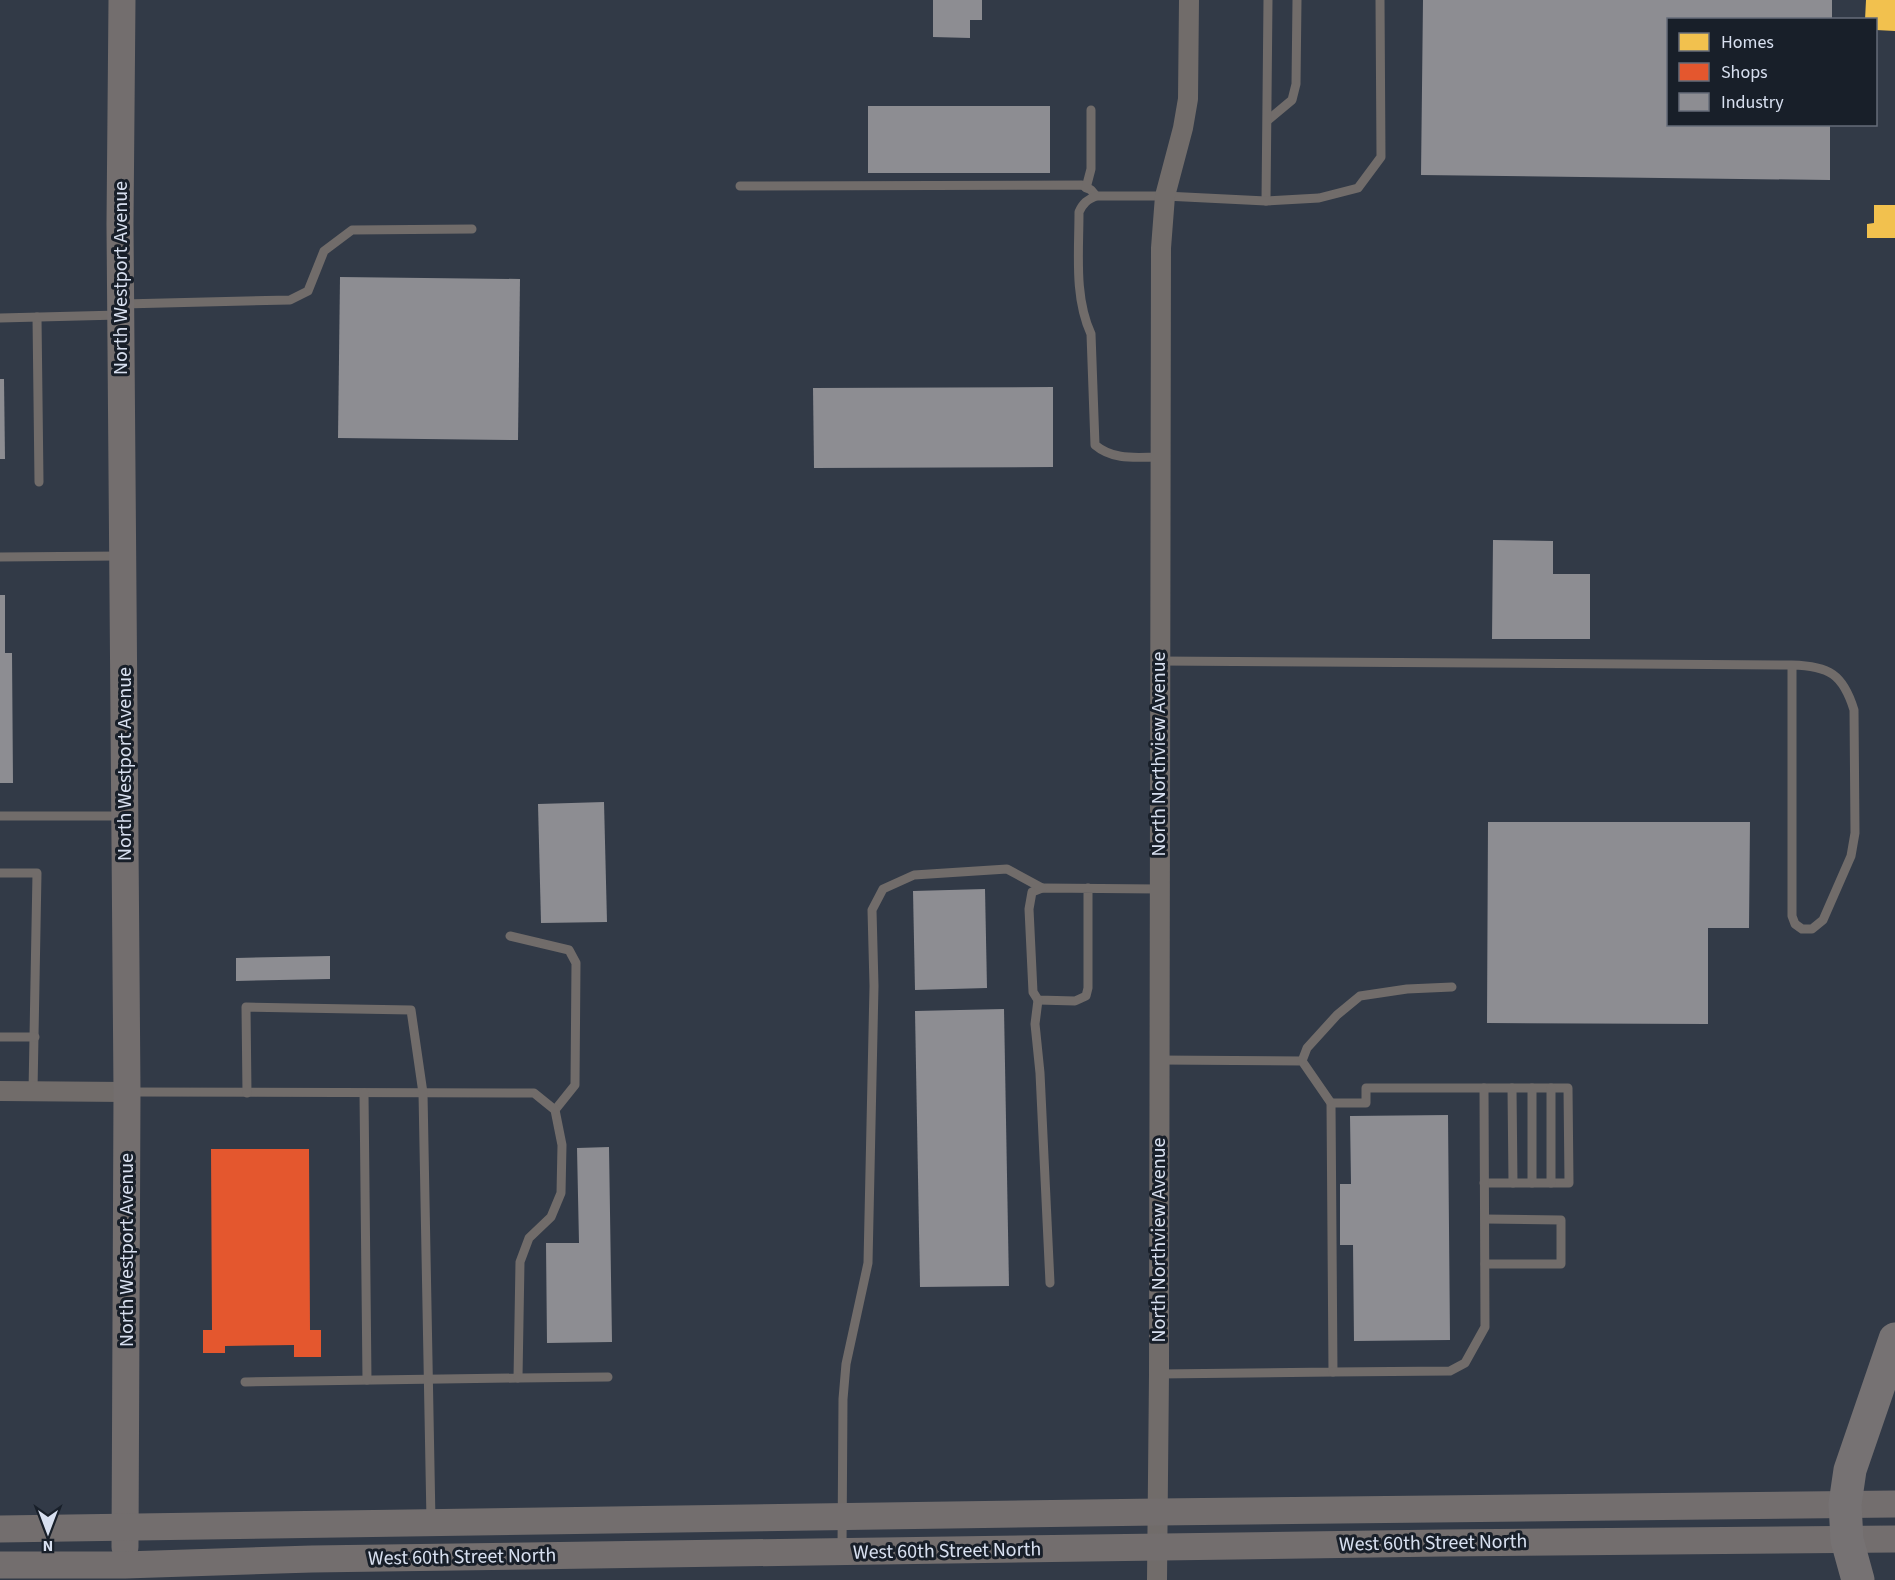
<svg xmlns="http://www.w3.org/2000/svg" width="1895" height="1580" viewBox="0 0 1895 1580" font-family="'Source Sans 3',sans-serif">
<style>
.homes{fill:#f2c14e}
.shops{fill:#e4572e}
.industry{fill:#8d8d92}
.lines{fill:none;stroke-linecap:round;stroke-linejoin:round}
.service{stroke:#716c6a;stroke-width:9}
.minor{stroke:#716c6a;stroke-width:20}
.secondary{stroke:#736e6e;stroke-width:27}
.motorway{stroke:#767273;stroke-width:33}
.labels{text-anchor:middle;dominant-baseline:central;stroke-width:6;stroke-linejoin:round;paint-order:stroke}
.street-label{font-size:20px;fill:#d8e0f0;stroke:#181f29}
</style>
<rect width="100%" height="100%" fill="#323a47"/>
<g class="homes">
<path d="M1866,0H1895V31L1876,30V20H1865Z"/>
<path d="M1874,205H1895V238H1867V224L1874,223Z"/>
</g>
<path class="shops" d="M211,1149H309L310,1330H321V1357H294V1345L225,1346V1353H203V1330H212Z"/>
<g class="industry">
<path d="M933,0H982V20H970V38L933,37Z"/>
<path d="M1423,0H1832V20H1668V124H1830V180L1421,175Z"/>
<rect x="868" y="106" width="182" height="67"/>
<path d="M340,277L520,279L518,440L338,438Z"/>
<path d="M0,379H4L5,459H0Z"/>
<path d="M1053,387V467L814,468L813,388Z"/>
<path d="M1493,540L1553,541V574H1590V639H1492Z"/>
<path d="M0,595H5V653H12L13,783H0Z"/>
<path d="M604,802L607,922L541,923L538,804Z"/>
<path d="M1488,822H1750L1749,928H1708V1024L1487,1023Z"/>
<path d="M985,889L987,988L915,990L913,891Z"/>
<path d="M330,956V979L236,981V958Z"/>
<path d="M1004,1009L1009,1286L920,1287L915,1011Z"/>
<path d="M1448,1115L1450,1340L1354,1341L1353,1245H1340V1184H1351L1350,1116Z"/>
<path d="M609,1147L612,1342L547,1343L546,1243H579L577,1148Z"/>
</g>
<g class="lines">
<g class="service">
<path d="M1268,120L1292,100L1296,84L1297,0"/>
<path d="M740,186L1082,185L1091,190L1096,196"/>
<path d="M1086,188L1091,169V110"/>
<path d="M1266,201L1268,0"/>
<path d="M123,304L290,300L308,291L324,251L352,230L472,229"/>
<path d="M37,317L39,482"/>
<path d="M0,318L119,315"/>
<path d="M1160,457C1137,457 1114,461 1095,445L1091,334C1074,297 1079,253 1079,212C1083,203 1087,200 1096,196H1165L1266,201L1319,198L1358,188L1381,157L1380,0"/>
<path d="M0,557L121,556"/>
<path d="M1159,661L1792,665C1829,666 1843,674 1854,710L1855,833L1851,856L1823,920L1812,929H1802L1795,924L1792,916V665"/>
<path d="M0,816H124"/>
<path d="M0,873H37L33,1091"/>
<path d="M1088,888V988L1086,996L1075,1001L1038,1000L1033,992L1029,909L1032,892L1042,888L1159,889"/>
<path d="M510,936L569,950L576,963L575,1085L555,1110"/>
<path d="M1038,1000L1035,1024L1040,1073L1050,1283"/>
<path d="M0,1037H35"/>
<path d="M1158,1060L1302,1061L1331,1103L1333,1372L1159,1374"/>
<path d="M1302,1061L1307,1048L1337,1015L1360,996L1407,989L1452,987"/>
<path d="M1512,1088L1513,1183"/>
<path d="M1532,1088V1183"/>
<path d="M130,1092L534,1093L555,1110L562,1145L561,1193L551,1217L529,1238L520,1262L518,1378L245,1382"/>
<path d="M247,1093L246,1007L411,1010L423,1093L431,1521"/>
<path d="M364,1093L367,1380"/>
<path d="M1331,1103H1366V1088H1568L1569,1183H1551"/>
<path d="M1484,1183H1551V1088"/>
<path d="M1485,1219L1561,1220V1264H1485"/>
<path d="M1333,1372L1450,1371L1465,1363L1485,1327L1484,1088"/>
<path d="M518,1378L608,1377"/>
<path d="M842,1549L843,1399L846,1364L868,1263L874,986L872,910L883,889L914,875L1007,869L1042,888"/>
</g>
<g class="minor">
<path d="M0,1091L127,1092"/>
<path d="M1157,1580L1159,1374L1161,248L1165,196L1183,128L1188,99L1189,0"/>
</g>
<g class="secondary">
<path d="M122,0L120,224L127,1092L125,1547"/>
<path d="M0,1529L1157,1512L1895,1504"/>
<path d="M0,1565H125L312,1559L1443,1543L1895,1539"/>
</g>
<path class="motorway" d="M1858,1580L1847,1540L1845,1504L1850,1470L1895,1339"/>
</g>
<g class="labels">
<g class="street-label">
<text transform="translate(121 278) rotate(-90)">North Westport Avenue</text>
<text transform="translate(1159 754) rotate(-90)">North Northview Avenue</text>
<text transform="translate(125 764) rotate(-90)">North Westport Avenue</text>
<text transform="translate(1159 1240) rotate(-90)">North Northview Avenue</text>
<text transform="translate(127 1250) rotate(-90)">North Westport Avenue</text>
<text transform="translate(1433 1543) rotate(-1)">West 60th Street North</text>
<text transform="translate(947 1551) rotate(-1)">West 60th Street North</text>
<text transform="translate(462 1557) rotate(-1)">West 60th Street North</text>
</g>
</g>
<rect x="1667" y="18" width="210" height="108" fill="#181f29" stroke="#656c79" stroke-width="1.5"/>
<rect x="1679" y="33" width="30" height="18" fill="#f2c14e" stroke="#656c79" stroke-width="1.5"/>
<text x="1721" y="48" font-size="18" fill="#d8e0f0">Homes</text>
<rect x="1679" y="63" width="30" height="18" fill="#e4572e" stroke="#656c79" stroke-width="1.5"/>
<text x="1721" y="78" font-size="18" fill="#d8e0f0">Shops</text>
<rect x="1679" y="93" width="30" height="18" fill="#8d8d92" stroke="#656c79" stroke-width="1.5"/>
<text x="1721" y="108" font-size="18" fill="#d8e0f0">Industry</text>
<g transform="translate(48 1532) rotate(180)" stroke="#181f29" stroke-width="4.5" paint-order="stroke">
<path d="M0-4.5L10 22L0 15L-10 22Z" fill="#d8e0f0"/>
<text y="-9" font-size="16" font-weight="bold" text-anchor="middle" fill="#d8e0f0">N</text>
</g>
</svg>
